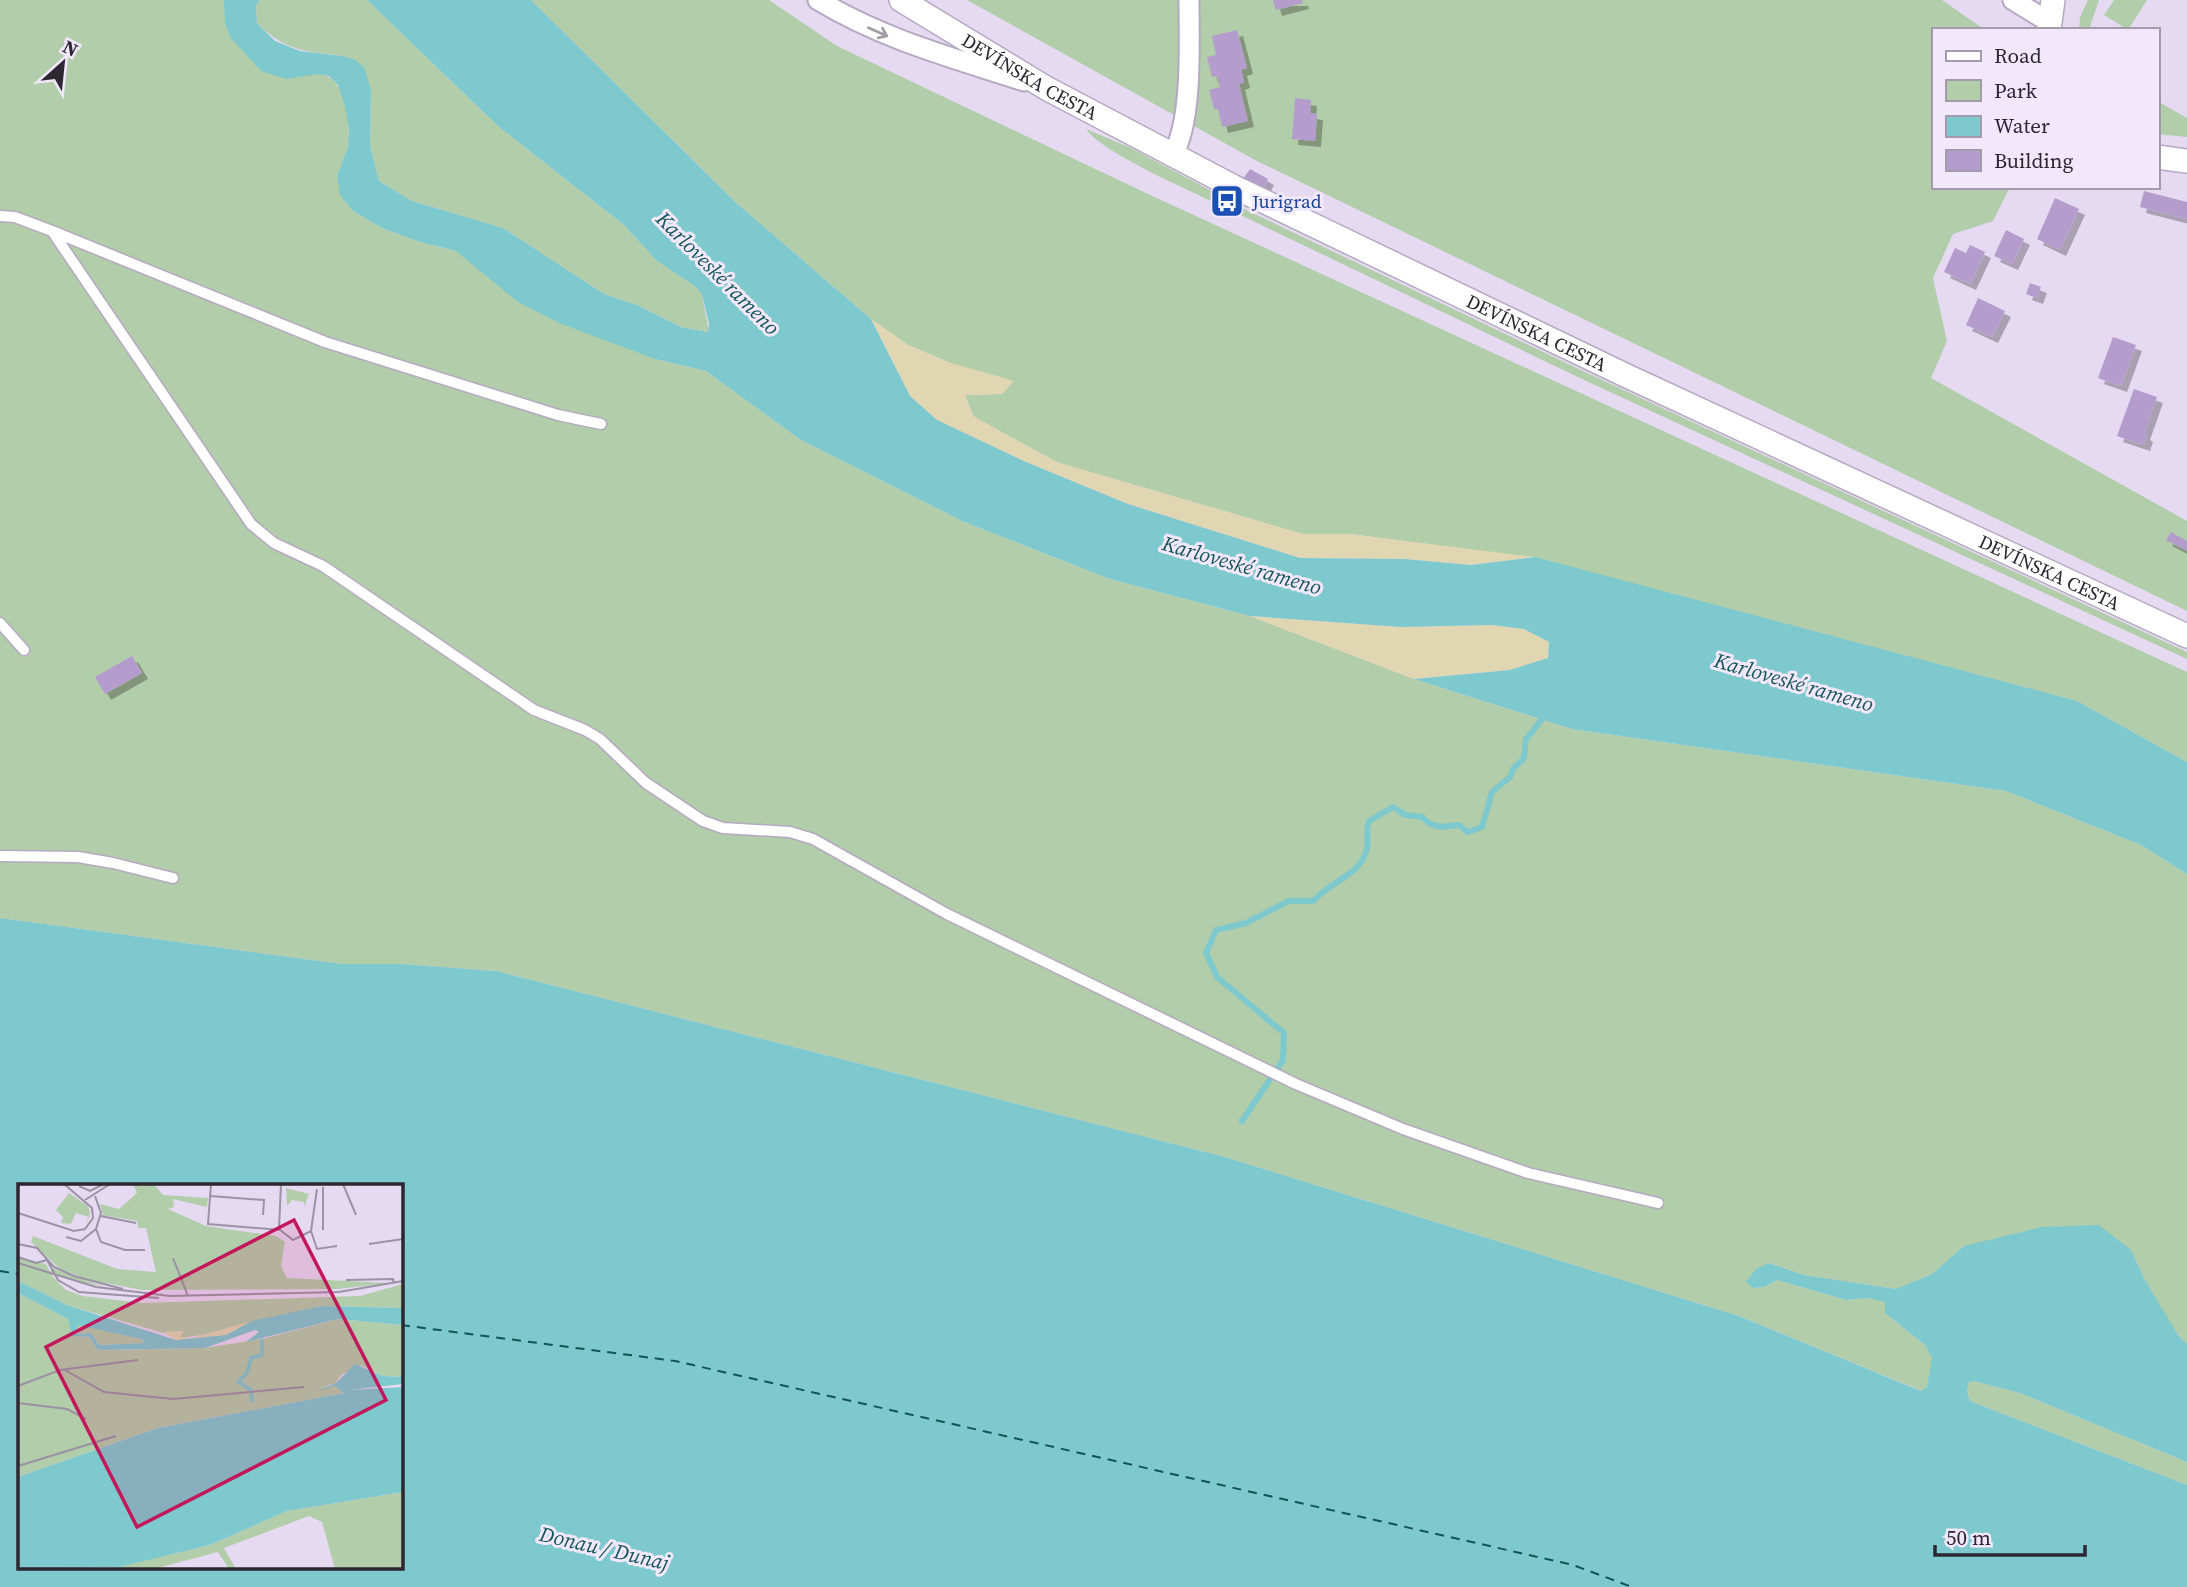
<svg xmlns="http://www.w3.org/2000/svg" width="2187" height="1587" viewBox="0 0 2187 1587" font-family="'Source Serif 4',serif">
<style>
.green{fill:#b2cda9}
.sand{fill:#e0d6b1}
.water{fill:#7ec9ce;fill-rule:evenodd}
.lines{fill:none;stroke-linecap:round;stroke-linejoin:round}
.stream{stroke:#7ec9ce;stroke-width:6}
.ferry{stroke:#135459;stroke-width:2;stroke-dasharray:9 7;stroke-linecap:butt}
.building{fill:#b49ccd;filter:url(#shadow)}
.service-casing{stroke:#b5a9c1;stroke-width:13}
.minor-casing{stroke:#b5a9c1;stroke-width:23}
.tertiary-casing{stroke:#b5a9c1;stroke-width:26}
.service{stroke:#fff;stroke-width:10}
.minor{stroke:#fff;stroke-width:19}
.tertiary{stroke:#fff;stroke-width:23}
.oneway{stroke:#a09ea2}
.labels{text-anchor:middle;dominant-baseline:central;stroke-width:6;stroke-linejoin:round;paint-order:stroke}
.street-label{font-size:19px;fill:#2c2731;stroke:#f2e8fc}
.transit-label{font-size:19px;fill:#164399;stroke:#f2e8fc;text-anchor:start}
.water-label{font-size:21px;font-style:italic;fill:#135459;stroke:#f2e8fc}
.inset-river{fill:none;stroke:#7ec9ce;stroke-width:3.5}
.inset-road{fill:none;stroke:#9c92a5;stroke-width:2}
.view{fill:#c2185b;fill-opacity:0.15;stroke:#c2185b;stroke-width:3.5}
.inset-edge{fill:none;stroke:#2c2731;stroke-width:3.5}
</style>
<defs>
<filter id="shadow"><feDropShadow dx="6" dy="6" stdDeviation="0" flood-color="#0004"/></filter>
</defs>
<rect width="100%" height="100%" fill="#e6daf3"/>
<g class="green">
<path d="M0,0H224V2L287,79C299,77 314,72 325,75C346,82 351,127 348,145C346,155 341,166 337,176L353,211L382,228L420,242L456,251L480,269L655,359L706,371L801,440L962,521L1110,579L1250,616L1414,679L1572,729L2006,791L2141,845L2187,874V1344C2163,1321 2145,1280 2131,1250L1964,1246L1932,1274L1896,1289L1804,1275L1769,1263L1747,1282L1753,1288L1765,1287L1777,1280L1846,1300L1868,1298L1886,1302L1885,1313L1925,1345L1933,1358L1927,1387L1922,1391L1739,1316L1225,1157L496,971L401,964H342L0,918Z"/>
<path d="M260,0H367L499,127L624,225L656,260L696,287L702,295L709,332L681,327L637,305L604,294L503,228L412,201L379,181L370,145L371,90L343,56C304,51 287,52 257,23L256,5Z"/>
<path d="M531,0H769L837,46L1148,194L2187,672V762L2077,701L1535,558L1350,534H1303L1056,462L973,416L965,395L1002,394L948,362L908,345L871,319L734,201Z"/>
<path d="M967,0H1942L1985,30H1933V187H2010L1993,221L1953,234L1933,278L1947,341L1931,378L2187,521V611L1255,160Z"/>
<path d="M2088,0H2099L2089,30H2079L2080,17Z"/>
<path d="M2114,0H2147L2128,30L2104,15Z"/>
<path d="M2157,101L2187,118V137L2157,134Z"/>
<path d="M1086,129L1131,148L1219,195L1215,203C1185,188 1103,153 1086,129Z"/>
<path d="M1234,204L1585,372L2187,652V659L1582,379L1230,210Z"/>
<path d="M1973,1381L2020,1393L2187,1462V1485L1970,1401L1967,1391L1969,1382Z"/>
</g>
<g class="sand">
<path d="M871,319L908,345L948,362L1014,381L1002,394L965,395L973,416L1056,462L1303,534H1350L1535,557L1471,565L1405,559L1300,558L1128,504L1026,462L937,420L910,396Z"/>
<path d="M1250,616L1401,627L1492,625L1524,629L1549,642L1548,658L1510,670L1414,679Z"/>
</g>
<g class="water">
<path d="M224,0H260L256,5L257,23L275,41L300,51L343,56L355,60L364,67L371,90L370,145L379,181L412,201L503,228L604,294L637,305L681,327L708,332L709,324L702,295L696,287L656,260L624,225L499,127L367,0H531L734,201L871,319L910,396L937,420L1026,462L1128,504L1300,558L1405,559L1471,565L1535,557L2077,701L2187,762V874L2141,845L2006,791L1572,729L1414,679L1510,670L1548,658L1549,642L1524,629L1492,625L1401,627L1250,616L1110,579L962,521L801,440L706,371L655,359L559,323L518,302L456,251L420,242L382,228L353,211L340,195L337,176L348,147L349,129L345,106L338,85L329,76L318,74L287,79L261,71L230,37L225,23Z"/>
<path d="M0,918L342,964H401L496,971L1225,1157L1739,1316L1921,1391L1927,1387L1932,1358L1925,1345L1885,1313V1302L1868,1298L1846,1300L1777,1280L1765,1287L1753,1288L1746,1282L1756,1269L1769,1263L1804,1275L1896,1289L1932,1274L1964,1246L2042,1227L2099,1225L2131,1250L2145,1280L2178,1335L2187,1344V1462L2020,1393L1973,1381L1969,1382L1967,1391L1970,1401L2187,1485V1587H0ZM401,1186V1568H19V1186Z"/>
</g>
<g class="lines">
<path class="stream" d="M1242,1121L1283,1060L1284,1033L1217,977L1206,953L1216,930L1246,923L1289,901H1313C1329,882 1362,875 1367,848C1369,838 1365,831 1369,821L1393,807L1405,815L1422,817L1430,824L1441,827L1459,825L1468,832L1482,827L1492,792L1510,777L1513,769L1524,758L1526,739L1547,713"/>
<g class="ferry">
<path d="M0,1271L19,1274"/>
<path d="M401,1325L675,1361L1573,1565L1632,1587"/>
</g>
</g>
<g class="building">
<path d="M1273,0H1302L1303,3L1276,10Z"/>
<path d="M1237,30L1247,68L1241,70L1244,82L1239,84L1248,121L1222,127L1218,109H1214L1209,90L1220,87L1217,76L1212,77L1207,57L1216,55L1212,36Z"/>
<path d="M1295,98L1311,100L1310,113L1317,114L1315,141L1292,139Z"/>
<path d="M1250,169L1268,179L1263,189L1243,179Z"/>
<path d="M2144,191L2187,202V219L2140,207Z"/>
<path d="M2055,198L2079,209L2060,250L2037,239Z"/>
<path d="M2006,230L2024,239L2012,264L1994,256Z"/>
<path d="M1970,245L1985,252L1970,284L1944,272L1955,248L1966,253Z"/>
<path d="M2030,283L2041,287L2037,298L2026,294Z"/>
<path d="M1978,298L2005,311L1992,337L1966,325Z"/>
<path d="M2113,337L2136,345L2121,386L2098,378Z"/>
<path d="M2134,389L2157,397L2144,434L2147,436L2144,445L2117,436Z"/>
<path d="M2171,532L2187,541V551L2166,540Z"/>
<path d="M132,656L142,673L105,694L95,677Z"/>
</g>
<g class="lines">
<defs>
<g id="service">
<path d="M0,216L15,217L52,231L325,342L558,415L601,424"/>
<path d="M52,231L251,524L274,543L323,566L534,710L585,730L600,739L646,783L703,821L723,828L790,832L813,839L947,914L1296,1084L1403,1129L1528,1173L1658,1203"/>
<path d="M0,623L24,650"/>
<path d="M0,856L78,857L113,863L173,878"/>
</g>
<g id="minor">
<path d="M818,0C882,39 953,58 1024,81"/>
<path d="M2013,0L2049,22"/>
<path d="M1173,155C1193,118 1189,43 1189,0"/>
</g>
<g id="tertiary">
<path id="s1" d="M901,0L1046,88L1234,187L1627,376L2187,636"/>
<path d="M2049,30L2053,0"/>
<path d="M2157,157L2187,161"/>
</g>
</defs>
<use href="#service" class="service-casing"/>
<use href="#minor" class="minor-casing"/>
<use href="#tertiary" class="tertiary-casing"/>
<use href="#service" class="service"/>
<use href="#minor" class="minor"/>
<use href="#tertiary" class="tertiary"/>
</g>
<defs><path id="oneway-shaft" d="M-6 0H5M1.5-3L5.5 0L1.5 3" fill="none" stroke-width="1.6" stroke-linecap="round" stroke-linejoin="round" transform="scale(1.75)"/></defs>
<use class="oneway" href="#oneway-shaft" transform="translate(878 32) rotate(24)"/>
<defs>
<symbol id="bus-square" viewBox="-11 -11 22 22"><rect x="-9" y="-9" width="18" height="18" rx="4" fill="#1a4fb4" stroke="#f2e8fc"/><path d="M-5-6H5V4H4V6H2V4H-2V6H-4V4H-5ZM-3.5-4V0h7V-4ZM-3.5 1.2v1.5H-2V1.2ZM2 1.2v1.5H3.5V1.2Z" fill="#fff"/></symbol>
</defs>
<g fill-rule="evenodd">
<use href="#bus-square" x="1208" y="182" width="38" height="38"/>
</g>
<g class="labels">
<g class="street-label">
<text stroke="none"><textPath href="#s1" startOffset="150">DEVÍNSKA CESTA</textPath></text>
<text stroke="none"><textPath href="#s1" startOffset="718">DEVÍNSKA CESTA</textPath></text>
<text stroke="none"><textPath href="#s1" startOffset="1284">DEVÍNSKA CESTA</textPath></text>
</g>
<g class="transit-label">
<text x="1252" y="201">Jurigrad</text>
</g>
<g class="water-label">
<text transform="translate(718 273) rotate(45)">Karloveské rameno</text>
<text transform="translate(1242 565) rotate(16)">Karloveské rameno</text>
<text transform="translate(1794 682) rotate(16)">Karloveské rameno</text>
<text transform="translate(604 1548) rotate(13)">Donau / Dunaj</text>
</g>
</g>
<g transform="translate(18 1184)">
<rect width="385" height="385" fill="#e6daf3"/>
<path d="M107,0H136L145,11L190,14L189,23L155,15L156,23L150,25L188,42L258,52L267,58L263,82L269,94L371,99L320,105L124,106L72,96L42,85L13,58L15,52L99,85L138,88L128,44H120L119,37L85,31L82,20L101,25L119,9L116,2ZM268,4L291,10L286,23V18L274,16L269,22ZM51,9L70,22L72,29L69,40L70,33L58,29L53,40L43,39L45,33L38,26ZM0,73L28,80L32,88L34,84L87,103L33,91L48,106L65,112L125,119L342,112L385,100V124L304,122L207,148L162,154L49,121L0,97ZM0,109L50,135L55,140L54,152L71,153L80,166L187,164L248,154L320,135L385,141V193L365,192L342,181L323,191L318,199L302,204L317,201L326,209L140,244L0,293ZM60,140L123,155L127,159L81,161L73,149L58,150ZM385,308V385H317L304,338L291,332L206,364L218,385H211L200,368L136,385H90L192,361L269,327Z" fill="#b2cda9"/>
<path d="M234,137L208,151L185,155L158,156L145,148L165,147L162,153L174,154Z" fill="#e0d6b1"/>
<path d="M0,97L49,121L158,156L208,151L234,137L304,122L385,124V141L320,135L228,158L241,148L237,146L187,164L80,166L71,153L54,152L50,135L0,109ZM60,141L123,155L127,159L81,161L73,149L58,150ZM337,180L365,192L385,193V200L331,206L385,203V308L269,327L192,361L101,383L0,385V293L140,244L326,209L317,202L300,207L318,199Z" fill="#7ec9ce" fill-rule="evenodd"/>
<path class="inset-river" d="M234,218L233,206L220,198L229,189L233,174L244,171V155M0,342L183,278L297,249L385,240"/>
<path class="inset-road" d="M193,0L190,40L262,46M263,0L261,45L275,56L293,47L299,5M325,0L338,31M61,2L72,7L86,0M305,3V46M77,12L83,29L78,45L83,58L107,66H127M192,12L246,16L245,31M67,16L92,0M0,29L56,47L67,45L75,34L74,24L46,0M83,32L118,39M293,47L299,65L319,62M48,53L63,57L78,45M0,60L19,64L36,83L56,92L105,105M351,60L385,55M0,73L18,79L29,76M155,74L170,112M29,76L40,96L61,108L141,114M0,79L78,103L152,112L321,108L385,97M328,96L375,95L376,99M47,186L86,208L155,215L286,203M0,202L42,186L120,176M0,219L49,225L68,235M0,282L98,252"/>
<path class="view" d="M276,36L368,216L119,343L28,163Z"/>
<rect width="385" height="385" class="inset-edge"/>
</g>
<rect x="1932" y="28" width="228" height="161" fill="#f2e8fc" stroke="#a39bab" stroke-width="2"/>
<rect x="1946" y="51" width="35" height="10" fill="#ffffff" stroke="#a39bab" stroke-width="2"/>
<text x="1994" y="63" font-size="21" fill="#2c2731">Road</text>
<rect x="1946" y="80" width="35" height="21" fill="#b2cda9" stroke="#a39bab" stroke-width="2"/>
<text x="1994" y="98" font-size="21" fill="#2c2731">Park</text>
<rect x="1946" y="116" width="35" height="21" fill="#7ec9ce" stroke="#a39bab" stroke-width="2"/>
<text x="1994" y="133" font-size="21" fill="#2c2731">Water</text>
<rect x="1946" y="150" width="35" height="21" fill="#b49ccd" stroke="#a39bab" stroke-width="2"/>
<text x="1994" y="168" font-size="21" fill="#2c2731">Building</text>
<g transform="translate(63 63) rotate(27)" stroke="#f2e8fc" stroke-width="5" paint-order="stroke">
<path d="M0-5L12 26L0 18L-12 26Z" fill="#2c2731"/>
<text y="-10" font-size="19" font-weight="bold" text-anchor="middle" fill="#2c2731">N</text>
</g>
<path d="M1935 1545v10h150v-10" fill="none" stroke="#2c2731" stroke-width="3.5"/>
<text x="1946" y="1545" font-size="21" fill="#2c2731" stroke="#f2e8fc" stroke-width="5" paint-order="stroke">50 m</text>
</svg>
